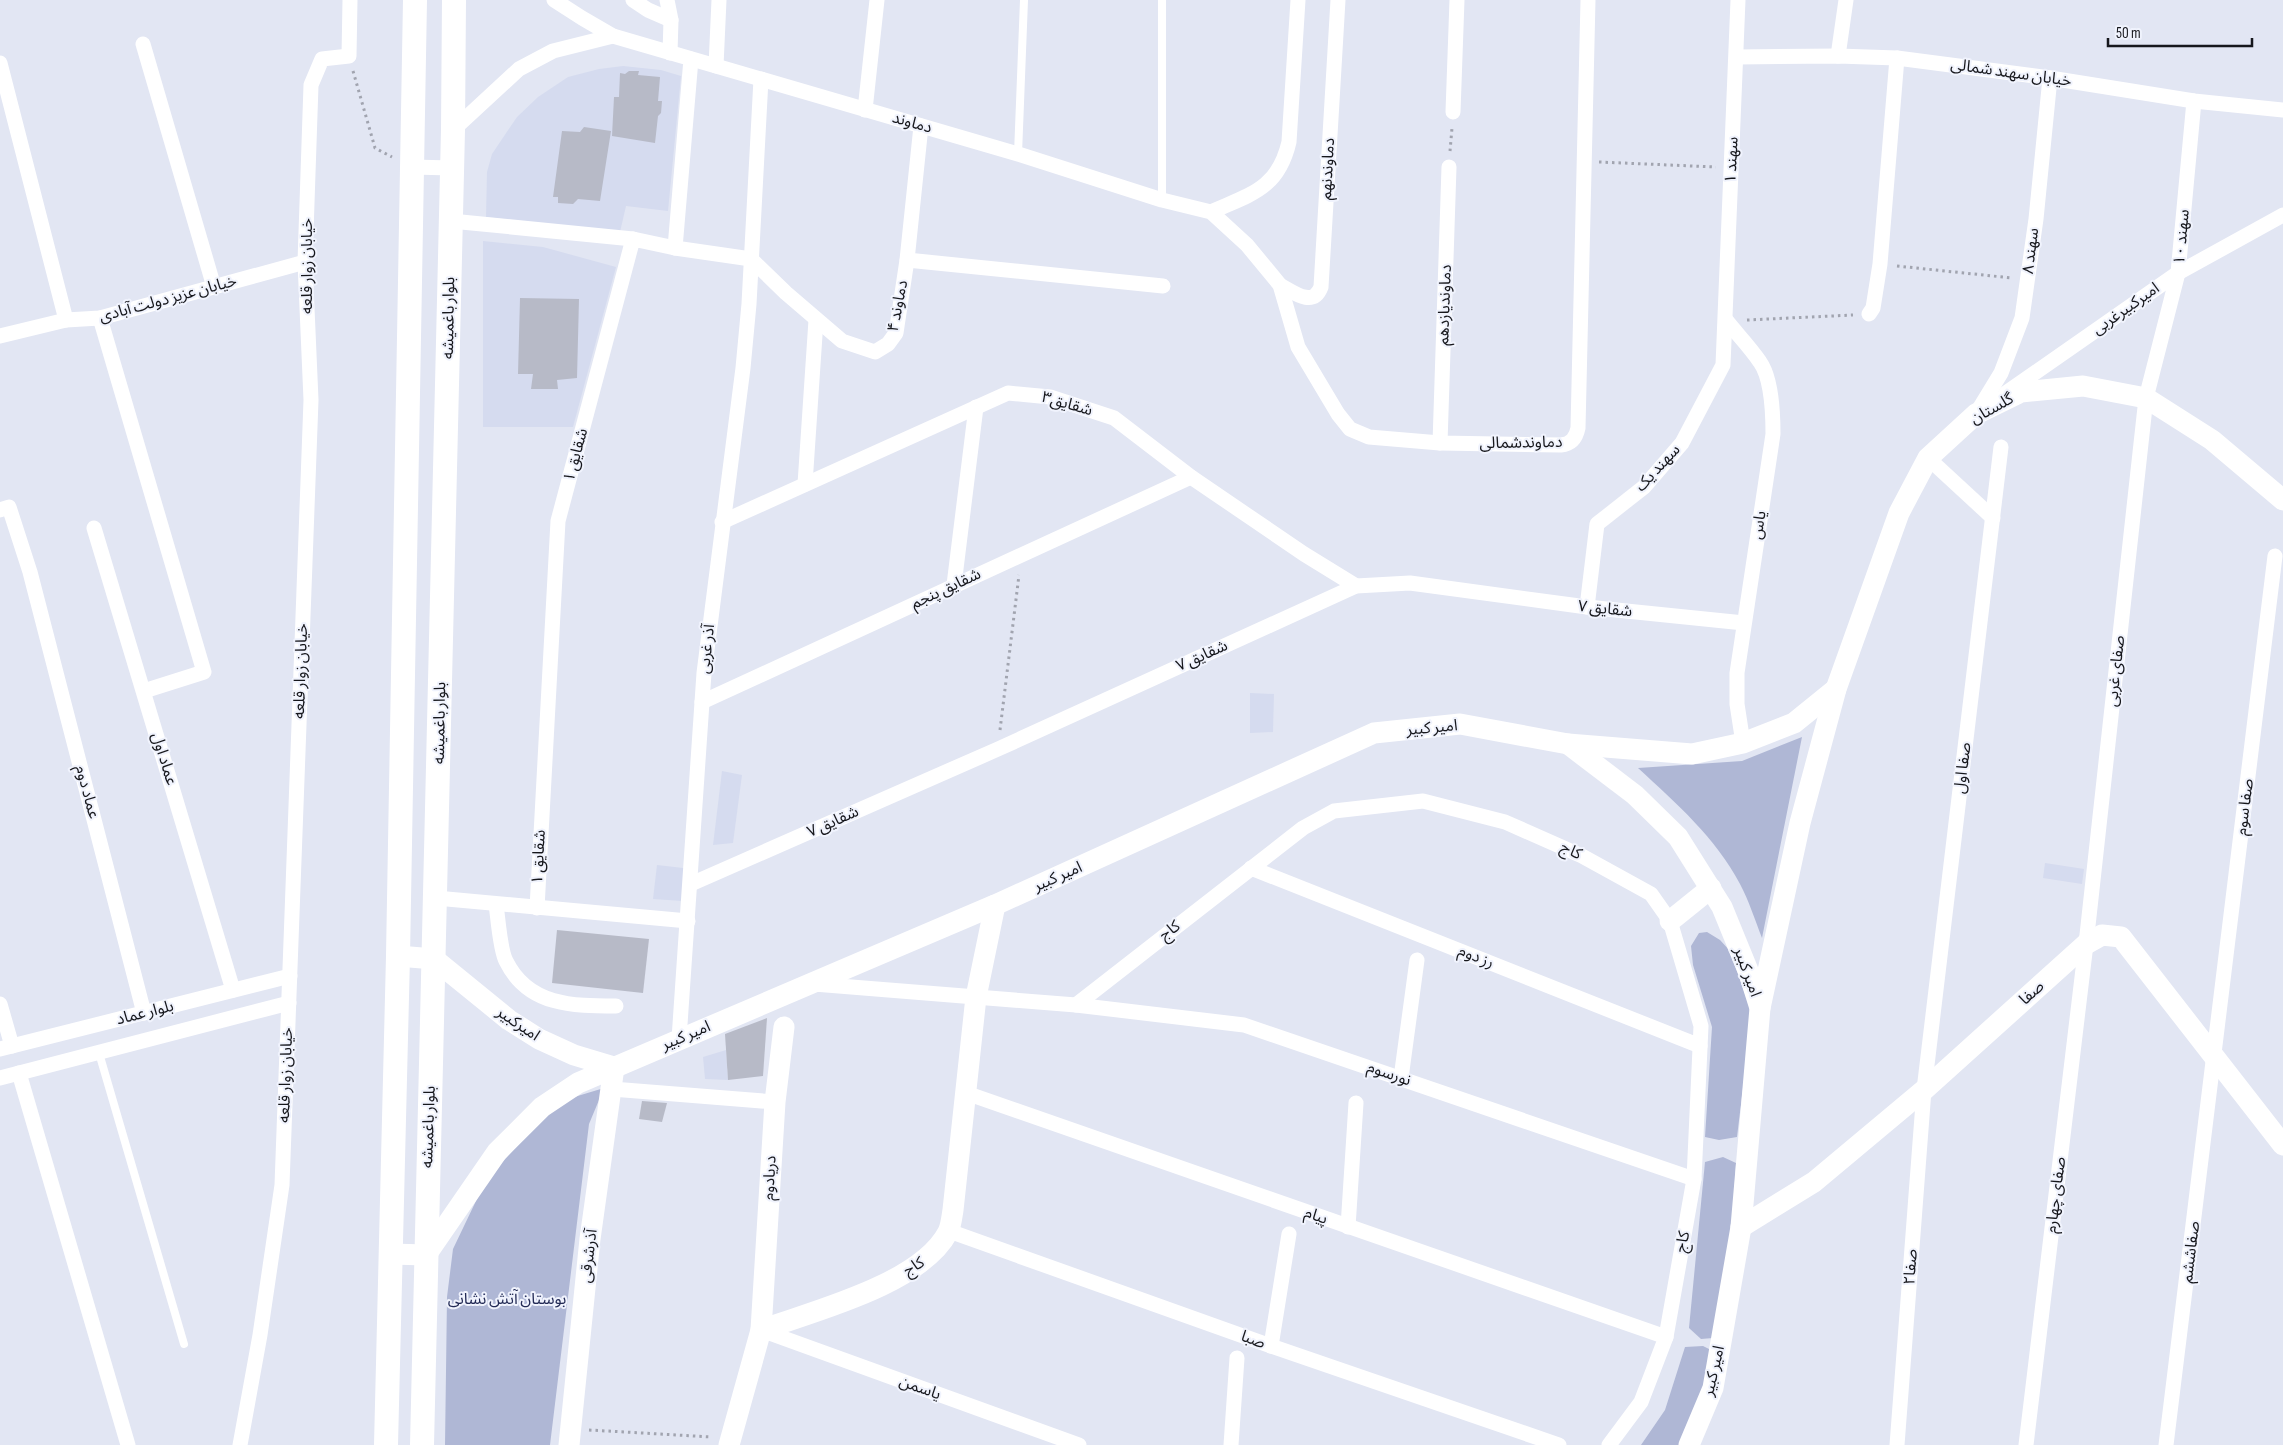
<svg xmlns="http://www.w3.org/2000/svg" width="2283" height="1445" viewBox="0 0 2283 1445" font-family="'Sofia Sans Condensed','Noto Sans Arabic',sans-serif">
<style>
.built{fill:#d5dbef}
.green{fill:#afb7d5}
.building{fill:#b7bac7}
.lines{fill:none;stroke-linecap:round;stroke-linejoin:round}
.path{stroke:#a1a4af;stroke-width:3;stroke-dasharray:2.5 4;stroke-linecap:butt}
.lane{stroke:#fff;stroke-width:8}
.street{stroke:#fff;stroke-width:15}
.secondary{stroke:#fff;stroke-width:21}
.primary{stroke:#fff;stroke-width:24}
.labels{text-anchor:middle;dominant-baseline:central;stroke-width:4;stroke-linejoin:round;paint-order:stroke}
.street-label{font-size:16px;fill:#16171c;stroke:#f0f3fd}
.park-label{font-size:16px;fill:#222a55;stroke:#f0f3fd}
</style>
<rect width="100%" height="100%" fill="#e2e6f3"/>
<g class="built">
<path d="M623,66L661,70L681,76L668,211L626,206L620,232L486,217L487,172L492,154L517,117L538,97L568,77L599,69Z"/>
<path d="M483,241L543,247L616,267L573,427H483Z"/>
<path d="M1250,693L1274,694L1273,732L1250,733Z"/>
<path d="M722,771L742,775L733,843L713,845Z"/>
<path d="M2045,863L2084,869L2082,884L2043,878Z"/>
<path d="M657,865L692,869L683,901L653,899Z"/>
<path d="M726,1050L728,1080L705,1079L703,1057Z"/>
</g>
<g class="green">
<path d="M1802,737L1762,938C1755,920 1749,901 1740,884C1716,838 1676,803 1638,768L1742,761Z"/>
<path d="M1707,932L1720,940L1730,951L1752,1014L1737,1137L1719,1140L1705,1137L1712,1027L1693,965L1691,946L1699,933Z"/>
<path d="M604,1088L589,1124L550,1445H445L447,1297L453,1249L486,1180L540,1121L571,1098Z"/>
<path d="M1723,1157L1736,1163L1732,1230L1713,1338L1701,1339L1689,1328L1705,1162Z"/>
<path d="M1703,1346L1713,1351L1709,1386L1682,1445H1641L1665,1410L1685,1347Z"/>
</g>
<g class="building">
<path d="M629,71H639L638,75L660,77L658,101H662L661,113L658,116L655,143L612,136L614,97H619L620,73L625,74Z"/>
<path d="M584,127L611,131L600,201L578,199L573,204L558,203V197H553L562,131L580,132Z"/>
<path d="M520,298L579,299L577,378L557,380L558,389H531L533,374H518Z"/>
<path d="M557,930L649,939L643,993L552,983Z"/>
<path d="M767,1018L763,1076L728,1080L725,1034Z"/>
<path d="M642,1101L667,1103L662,1122L639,1119Z"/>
</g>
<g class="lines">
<g class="path">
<path d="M353,71L375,148L392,157"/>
<path d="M1450,151L1452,128"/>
<path d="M1599,162L1716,167"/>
<path d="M1897,266L2012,278"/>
<path d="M1747,320L1853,315"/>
<path d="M1000,730L1019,575"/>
<path d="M589,1430L712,1437"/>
</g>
<g class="lane">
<path d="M1018,154L1024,0"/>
<path d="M1162,200V0"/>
<path d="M99,1053L184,1344"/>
</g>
<g class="street">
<path d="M554,0L582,18L613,36L1018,154L1162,200L1211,212L1247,245L1280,285L1298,347L1338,414L1350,429L1369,437L1440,443L1561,445C1571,444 1576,438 1578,428L1588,0"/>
<path d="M633,0L648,10L671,20"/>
<path d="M667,0L671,20L670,53"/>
<path d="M143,44L214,287"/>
<path d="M1838,56L1846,0"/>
<path d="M1737,57L1838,56L1897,58L2050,78L2194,101L2283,110"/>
<path d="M0,63L66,320"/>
<path d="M716,66L719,0"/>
<path d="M865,110L877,0"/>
<path d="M1453,112L1457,0"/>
<path d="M453,130L519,69L553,51L613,36"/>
<path d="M412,167L452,168"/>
<path d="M1211,212C1251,194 1278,189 1289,142L1298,0"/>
<path d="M451,221L633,239"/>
<path d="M675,248L751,259"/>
<path d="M751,259L786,293L842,341L875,352L888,344L896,333L907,260L921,126"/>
<path d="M907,260L1163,286"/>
<path d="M1280,285C1293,292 1313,308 1321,287L1338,0"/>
<path d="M1869,314L1873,308L1880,264L1897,58"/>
<path d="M100,318L204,672L144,691"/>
<path d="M1726,320C1737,334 1750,347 1760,362C1772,379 1773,413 1773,434L1737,673V704L1743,743"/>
<path d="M0,336L66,320L100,318L305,262"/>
<path d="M2006,393L2178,273L2283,215"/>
<path d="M1976,414L2001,373L2022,318L2036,219L2050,78"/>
<path d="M1440,443L1449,167"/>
<path d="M1928,458L1993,518"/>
<path d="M805,484L816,320"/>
<path d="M0,510L9,507L30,572L144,1013"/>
<path d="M722,522L1008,393L1050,397L1114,418L1191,477L1304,554L1356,586"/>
<path d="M94,528L233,990"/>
<path d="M954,585L976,407"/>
<path d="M1587,607L1597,524L1644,487L1682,443L1723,365L1738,0"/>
<path d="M702,702L1191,477"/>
<path d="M1251,868L1700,1046"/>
<path d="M691,884L998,749L1356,586L1410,583L1587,607L1744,623"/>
<path d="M436,898L688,921"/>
<path d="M496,904C498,918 500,950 506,961C528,1006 573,1006 616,1006"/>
<path d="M537,908L558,521L633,239L675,248L691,59"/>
<path d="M814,984L1076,1005L1244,1025L1694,1179"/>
<path d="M0,1004L12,1046"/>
<path d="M1076,1005L1303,828L1334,811L1423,801L1505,822L1582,856L1651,894L1670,921L1701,1026L1694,1179L1666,1337L1641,1402L1609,1445"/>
<path d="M679,1039L704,673L743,368L749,304L761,79"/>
<path d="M0,1049L290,976"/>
<path d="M19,1073L128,1445"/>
<path d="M0,1078L289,1003"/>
<path d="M1401,1078L1417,960"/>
<path d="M612,1089L775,1102"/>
<path d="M966,1093L1666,1337"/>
<path d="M1348,1227L1356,1103"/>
<path d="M949,1231L1271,1346L1559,1445"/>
<path d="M761,1330L1079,1445"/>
<path d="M1271,1346L1289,1234"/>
<path d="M240,1445L260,1335L282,1185L311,400L305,262L311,85L322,59L349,56L350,0"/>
<path d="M1231,1445L1237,1358"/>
<path d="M1897,1445L1924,1090L2001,447"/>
<path d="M2026,1445L2086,944L2146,398L2178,273L2194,101"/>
<path d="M2166,1445L2275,556"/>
</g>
<g class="secondary">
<path d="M1568,744L1635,795L1678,837L1722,907L1749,973L1760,1008L1741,1227L1713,1388L1689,1445"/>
<path d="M1670,921L1711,888"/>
<path d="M398,956L434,959L509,1020L539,1039L574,1055L614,1067"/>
<path d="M1760,1008L1800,823L1836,689L1899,513L1928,458L1976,414L2021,392L2083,386L2146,398L2212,440L2283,500"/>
<path d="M1741,1227L1814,1182L1924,1090L2086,944L2102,935L2121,937L2283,1145"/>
<path d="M391,1254L426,1255L497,1152L542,1107L578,1083L995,905L1374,733L1460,724L1568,744L1692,754L1743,743L1794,723L1836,689"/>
<path d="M761,1330C814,1311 921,1284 948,1232C951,1226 952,1216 953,1210L976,997L995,905"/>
<path d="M569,1445L590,1239L614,1067"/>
<path d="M729,1445L761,1330L775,1102L784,1027"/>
</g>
<g class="primary">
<path d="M386,1445L398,956L415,0"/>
<path d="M422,1445L453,130L454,0"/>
</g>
</g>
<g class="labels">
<g class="street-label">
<text transform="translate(2011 73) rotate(8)">خیابان سهند شمالی</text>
<text transform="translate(912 123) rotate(16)">دماوند</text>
<text transform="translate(1732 160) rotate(-87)">سهند ۱</text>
<text transform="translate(1328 169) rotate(-87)">دماوندنهم</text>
<text transform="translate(2182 237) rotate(-85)">سهند ۱۰</text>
<text transform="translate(2031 251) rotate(-83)">سهند ۸</text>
<text transform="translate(307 266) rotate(-90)">خیابان زوار قلعه</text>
<text transform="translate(168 299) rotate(-15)">خیابان عزیز دولت آبادی</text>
<text transform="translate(1445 305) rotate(-88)">دماوندیازدهم</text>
<text transform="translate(898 306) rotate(-79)">دماوند ۴</text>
<text transform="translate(2126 309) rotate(-35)">امیرکبیرغربی</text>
<text transform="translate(449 318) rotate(-89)">بلوار باغمیشه</text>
<text transform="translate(1067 404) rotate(16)">شقایق۳</text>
<text transform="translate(1992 409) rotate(-29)">گلستان</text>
<text transform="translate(1521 443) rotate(-1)">دماوندشمالی</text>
<text transform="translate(576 455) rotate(-75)">شقایق ۱</text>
<text transform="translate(1658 468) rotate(-47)">سهند یک</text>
<text transform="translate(1759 525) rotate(-81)">یاس</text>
<text transform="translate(946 589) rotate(-25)">شقایق پنجم</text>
<text transform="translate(1605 609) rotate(6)">شقایق ۷</text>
<text transform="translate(707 649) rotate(-84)">آذر غربی</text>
<text transform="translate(1202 656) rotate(-24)">شقایق ۷</text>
<text transform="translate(301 671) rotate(-88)">خیابان زوار قلعه</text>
<text transform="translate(2116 671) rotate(-84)">صفای غربی</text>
<text transform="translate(440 723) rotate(-89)">بلوار باغمیشه</text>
<text transform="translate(1432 728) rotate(-5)">امیر کبیر</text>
<text transform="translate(164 759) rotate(73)">عماد اول</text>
<text transform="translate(1963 768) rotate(-83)">صفا اول</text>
<text transform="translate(87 792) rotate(75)">عماد دوم</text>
<text transform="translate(2245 807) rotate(-83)">صفا سوم</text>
<text transform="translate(833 822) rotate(-24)">شقایق ۷</text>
<text transform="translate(1571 851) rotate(25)">کاج</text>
<text transform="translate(539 857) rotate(-87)">شقایق ۱</text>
<text transform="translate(1058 877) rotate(-24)">امیر کبیر</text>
<text transform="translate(1170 931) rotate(-38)">کاج</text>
<text transform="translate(1476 957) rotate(22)">رز دوم</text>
<text transform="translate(1747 972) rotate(70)">امیر کبیر</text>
<text transform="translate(2032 993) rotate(-42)">صفا</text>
<text transform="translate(145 1013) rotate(-14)">بلوار عماد</text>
<text transform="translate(518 1024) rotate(34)">امیرکبیر</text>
<text transform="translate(686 1036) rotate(-23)">امیر کبیر</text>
<text transform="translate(1389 1074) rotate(19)">نورسوم</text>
<text transform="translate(286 1075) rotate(-88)">خیابان زوار قلعه</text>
<text transform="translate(429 1127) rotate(-88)">بلوار باغمیشه</text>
<text transform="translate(770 1178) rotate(-87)">دریادوم</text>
<text transform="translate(2056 1195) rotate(-83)">صفای چهارم</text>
<text transform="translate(1316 1216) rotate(19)">پیام</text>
<text transform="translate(1683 1242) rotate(-80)">کاج</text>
<text transform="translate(2191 1252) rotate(-83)">صفاششم</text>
<text transform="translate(589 1256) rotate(-83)">آذرشرقی</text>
<text transform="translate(914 1267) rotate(-33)">کاج</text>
<text transform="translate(1911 1267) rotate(-86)">صفا۲</text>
<text transform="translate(1253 1340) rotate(20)">صبا</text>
<text transform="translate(1714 1371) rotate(-77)">امیر کبیر</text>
<text transform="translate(920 1388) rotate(20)">یاسمن</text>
</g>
<g class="park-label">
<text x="507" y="1299">بوستان آتش نشانی</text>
</g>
</g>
<path d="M2108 38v8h144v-8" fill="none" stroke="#16171c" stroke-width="2.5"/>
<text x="2116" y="38" font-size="15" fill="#16171c" stroke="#f0f3fd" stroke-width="4" paint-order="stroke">50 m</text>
</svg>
